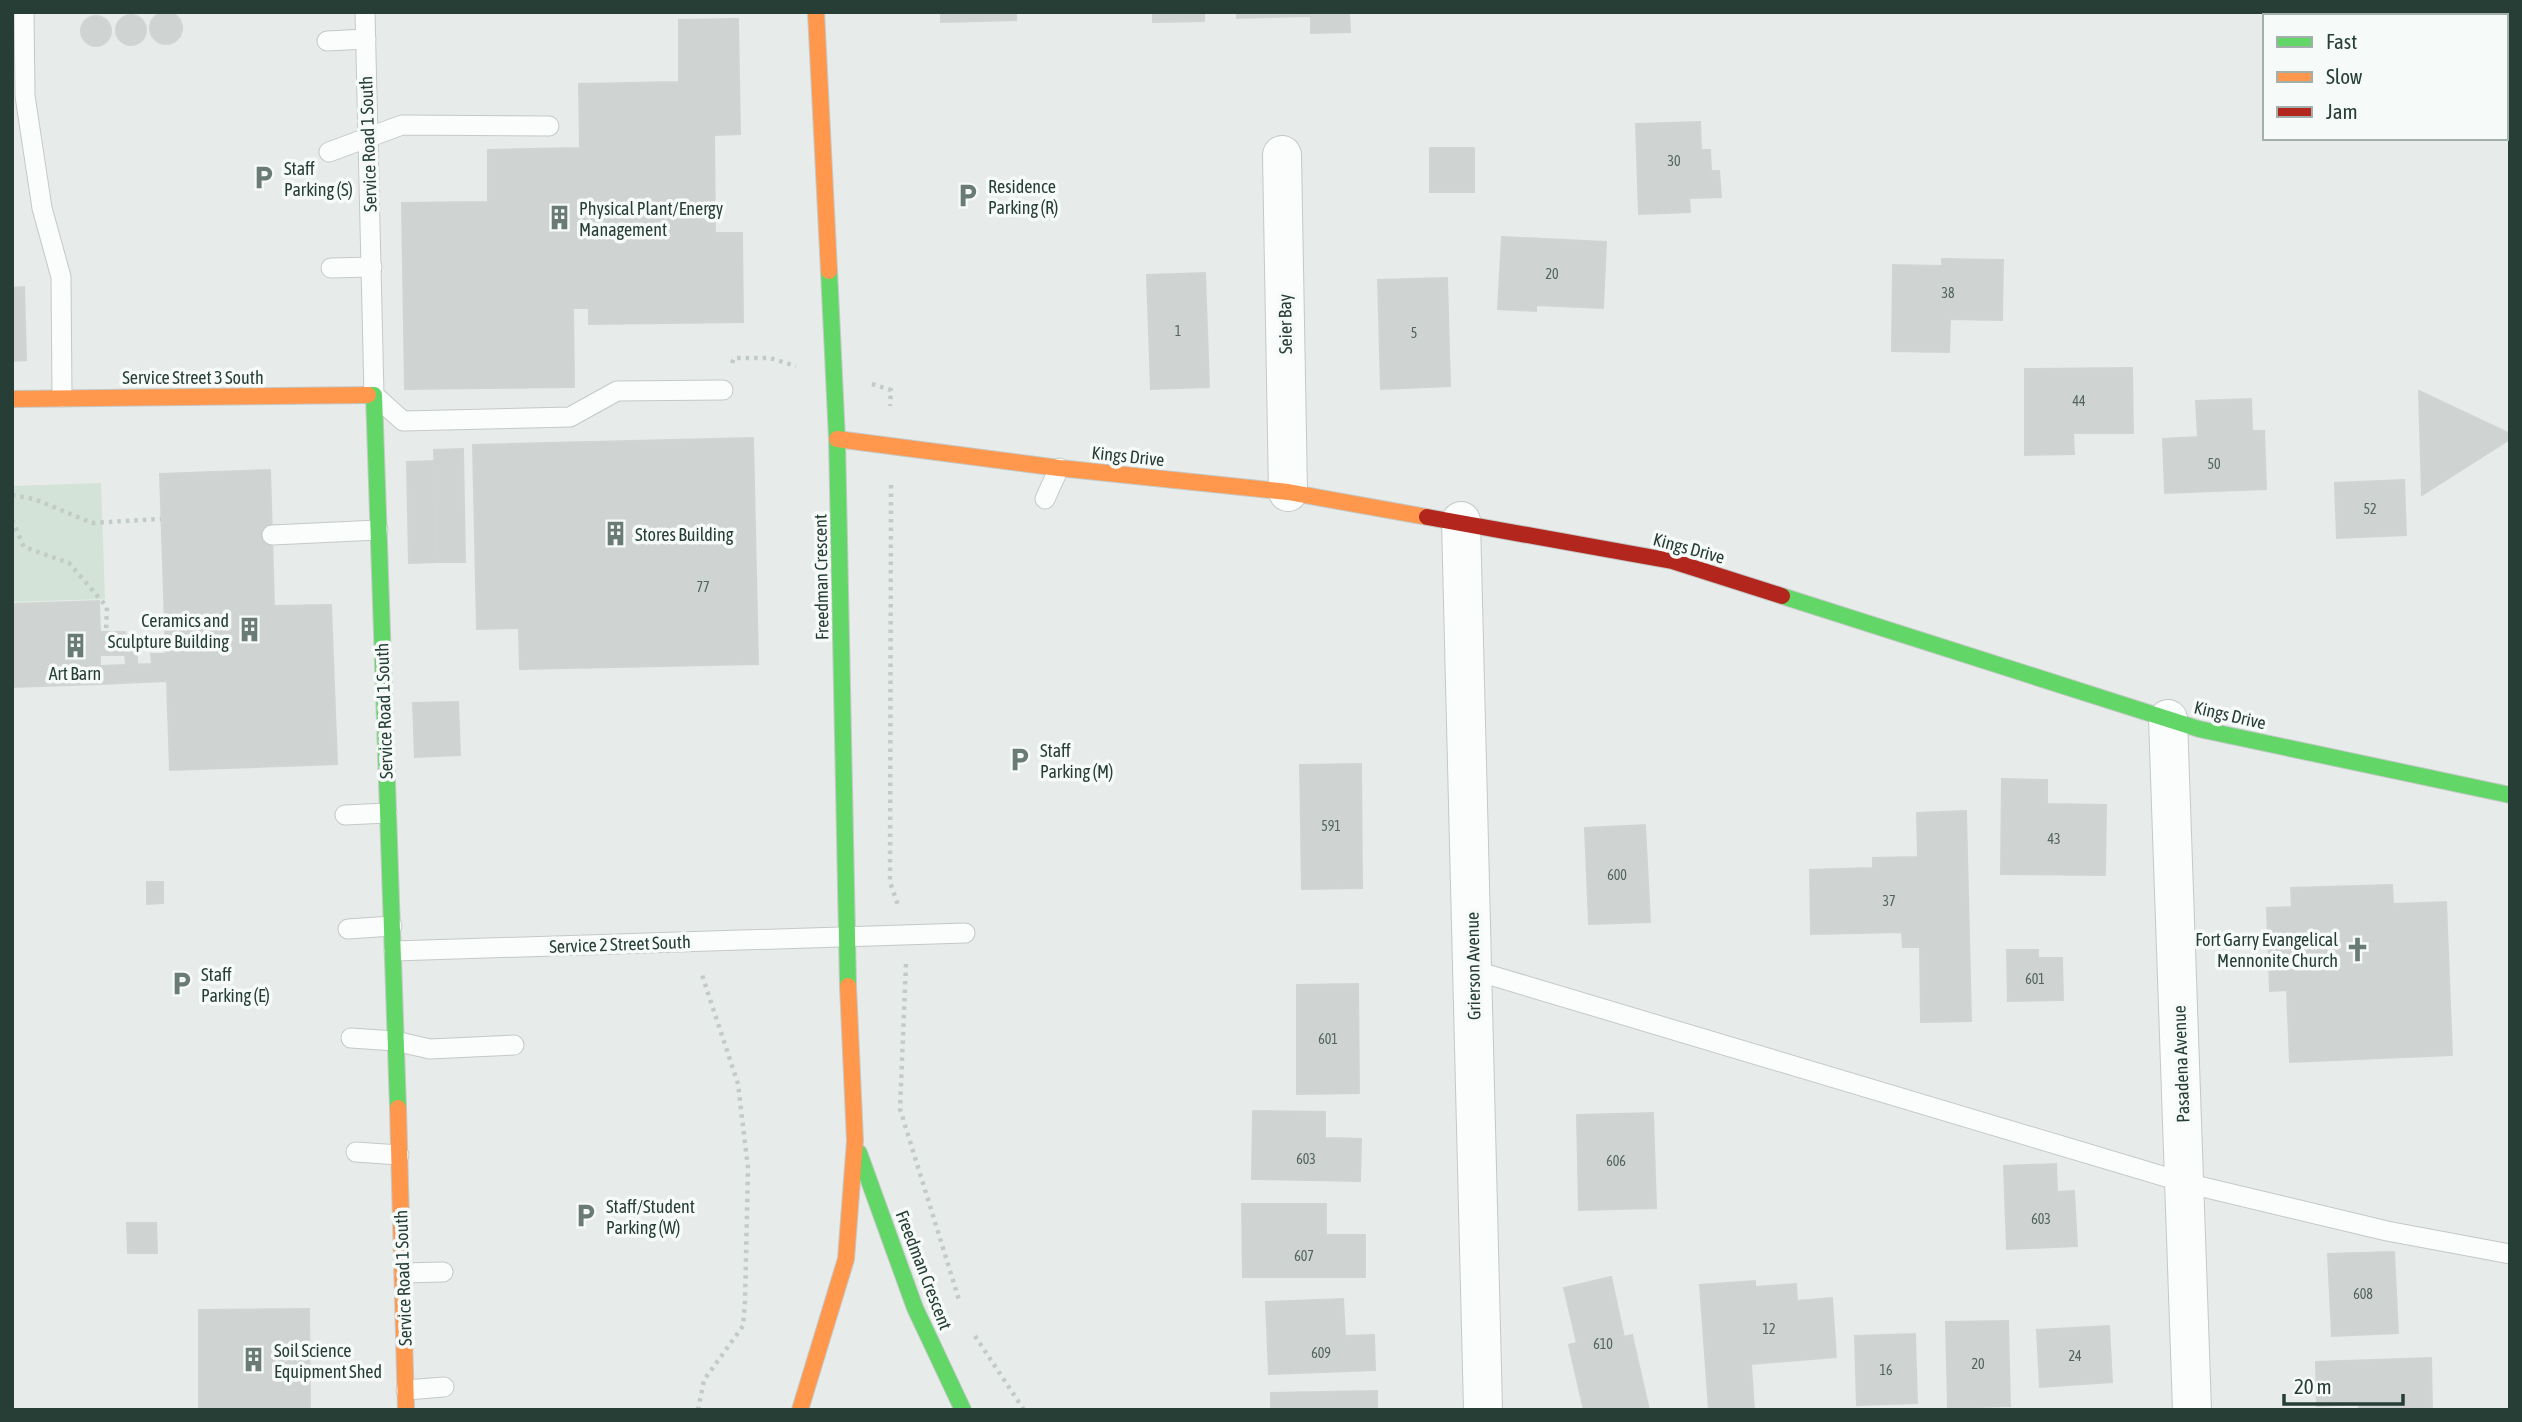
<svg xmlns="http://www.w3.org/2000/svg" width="2522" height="1422" viewBox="0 0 2522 1422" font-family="'Asap Condensed',sans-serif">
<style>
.green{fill:#d3e3d7}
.building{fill:#cfd3d1;stroke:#d0d5d3;stroke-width:2}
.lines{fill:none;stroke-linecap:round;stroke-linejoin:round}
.lane-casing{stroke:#c4c9c7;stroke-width:21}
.street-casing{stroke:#c4c9c7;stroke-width:40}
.fast-casing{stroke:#c4c9c7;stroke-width:18}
.slow-casing{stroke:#c4c9c7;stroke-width:18}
.jam-casing{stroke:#c4c9c7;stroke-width:18}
.path{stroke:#c3cbc7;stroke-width:4.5;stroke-dasharray:3.5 5;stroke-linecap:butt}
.lane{stroke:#fbfcfc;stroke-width:19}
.street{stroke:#fbfcfc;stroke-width:38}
.fast{stroke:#63d668;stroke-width:16}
.slow{stroke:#ff974d;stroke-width:16}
.jam{stroke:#b3261e;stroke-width:16}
.labels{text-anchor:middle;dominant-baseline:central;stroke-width:7;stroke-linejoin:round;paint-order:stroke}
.number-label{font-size:14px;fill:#52645e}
.street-label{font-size:18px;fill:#273e37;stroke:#f6faf8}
.poi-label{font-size:18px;fill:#273e37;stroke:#f6faf8;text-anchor:start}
</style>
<rect width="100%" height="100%" fill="#e7ecea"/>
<path class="green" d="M101,483L105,599L12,602V486Z"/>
<g class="building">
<path d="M941,12H1016V20L941,22Z"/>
<path d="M1153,12H1204V21L1153,22Z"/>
<path d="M1237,12H1349L1350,32L1311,33V16L1237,18Z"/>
<circle cx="166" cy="28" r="16"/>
<circle cx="131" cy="30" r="15"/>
<circle cx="96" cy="31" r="15"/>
<path d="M738,19L740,134L714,135L715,233H742L743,322L589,324V308H573L574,387L405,389L402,203L488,202V150L580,148L579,84L679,82V20Z"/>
<path d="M1700,122L1701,150H1710L1711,171H1719L1721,197L1689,198L1690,212L1639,214L1636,124Z"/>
<rect x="1430" y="148" width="44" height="44"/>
<path d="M1502,237L1606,242L1603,308L1536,305V311L1498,309Z"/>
<path d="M1942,259L2003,260L2002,320L1950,319L1949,352L1892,351L1893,265L1942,266Z"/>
<path d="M1205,273L1209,387L1151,389L1147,275Z"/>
<path d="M1447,278L1450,386L1381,389L1378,280Z"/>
<path d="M24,287L26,360L12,361V288Z"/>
<path d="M2132,368L2133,433H2073L2074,454L2025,455V369Z"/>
<path d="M2419,391L2510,434V439L2422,495Z"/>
<path d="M2251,399L2252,431H2264L2266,489L2165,493L2163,439L2198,437L2196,401Z"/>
<path d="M753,438L758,664L520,669L519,628L477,629L473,445Z"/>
<path d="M463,449L465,562H437L434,450Z"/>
<path d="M434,461L437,562L409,563L407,462Z"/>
<path d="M270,470L274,606L331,605L337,764L170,770L167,681L100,684V666L152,664L151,654H166L160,474Z"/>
<path d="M2404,480L2406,535L2337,538L2335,483Z"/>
<path d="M99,601L100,632H125L126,638H137V663H126L125,655H100V684L12,687V604Z"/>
<path d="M458,702L460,755L415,757L413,703Z"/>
<path d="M1361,764L1362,888L1302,889L1300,765Z"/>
<path d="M2002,779L2047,780V804L2106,805L2105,875L2001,874Z"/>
<path d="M1966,811L1971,1021L1921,1022L1920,947H1903L1902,932L1811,934L1810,870L1873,868V858L1918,857L1917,813Z"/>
<path d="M1645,825L1650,922L1589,924L1585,828Z"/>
<path d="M147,882H163V903L147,904Z"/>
<path d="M2392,885L2393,904L2446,902L2452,1055L2290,1062L2287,990L2270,991L2267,908L2292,907L2291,888Z"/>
<path d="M2007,950H2038V958H2062L2063,1000L2008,1001Z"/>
<path d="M1358,984L1359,1093L1297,1094V985Z"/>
<path d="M1253,1111L1325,1112V1138L1361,1139L1360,1181L1252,1179Z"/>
<path d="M1653,1113L1656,1208L1579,1210L1577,1115Z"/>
<path d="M2056,1164L2057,1192L2074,1191L2077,1246L2007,1249L2004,1166Z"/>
<path d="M1242,1204H1326V1235H1365V1277H1243Z"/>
<path d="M127,1223H156L157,1253H128Z"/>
<path d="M2394,1252L2398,1333L2332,1336L2328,1254Z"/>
<path d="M1611,1277L1624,1337L1632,1335L1649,1410H1584L1569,1345L1577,1343L1564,1288Z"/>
<path d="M1755,1281V1287L1796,1284L1797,1301L1832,1298L1836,1357L1751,1364L1754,1410H1709L1700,1285Z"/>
<path d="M1343,1299L1345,1336L1374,1335L1375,1370L1269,1374L1266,1302Z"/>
<path d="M309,1309L310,1410H199V1310Z"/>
<path d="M2008,1321L2010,1406L1948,1408L1946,1322Z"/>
<path d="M2109,1326L2112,1382L2040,1387L2037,1330Z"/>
<path d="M1915,1334L1917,1403L1857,1405L1855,1336Z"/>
<path d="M2431,1358L2432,1409L2359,1410V1404L2317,1406L2316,1362Z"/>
<path d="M1377,1391V1410H1271V1393Z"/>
</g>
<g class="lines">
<defs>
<g id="lane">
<path d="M24,12L25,96L42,208L61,277L62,397"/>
<path d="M365,12L374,395L403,421L570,417L617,391L723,390"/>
<path d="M327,41L366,39"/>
<path d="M329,152L402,125L549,126"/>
<path d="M331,268L372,267"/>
<path d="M1045,499L1059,468"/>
<path d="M272,535L378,530"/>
<path d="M345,815L387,813"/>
<path d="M348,929L392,926"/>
<path d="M394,951L965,933"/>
<path d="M1473,970L2186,1183L2387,1231L2510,1254"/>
<path d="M351,1038L395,1041L430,1049L514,1045"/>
<path d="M356,1152L399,1155"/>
<path d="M404,1273L443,1272"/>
<path d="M406,1390L444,1387"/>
</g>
<g id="street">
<path d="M1282,155L1288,492"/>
<path d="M1461,521L1483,1410"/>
<path d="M2168,719L2192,1410"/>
</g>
<g id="fast">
<path d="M829,271L837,439L848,986"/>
<path d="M368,395H374L398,1108"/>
<path d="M1782,596L2199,729L2510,795"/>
<path d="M859,1153L915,1308L963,1410"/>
</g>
<g id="slow">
<path d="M816,12L829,271"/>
<path d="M12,399L368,395"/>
<path d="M837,439L1059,468L1288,492L1427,517"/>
<path d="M398,1108L406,1410"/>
<path d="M800,1410L846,1259L855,1141L848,986"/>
</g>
<path id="jam" d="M1427,517L1672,561L1782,596"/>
</defs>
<use href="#lane" class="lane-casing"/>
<use href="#street" class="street-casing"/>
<use href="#fast" class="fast-casing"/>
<use href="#slow" class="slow-casing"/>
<use href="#jam" class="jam-casing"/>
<g class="path">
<path d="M732,363L734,358H770L796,366"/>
<path d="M872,384L891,390L890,406"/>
<path d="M891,485L890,882L898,905"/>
<path d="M12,495L34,499L92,523L161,519"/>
<path d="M12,520L24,547L69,563L107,607L106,632"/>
<path d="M906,964L900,1109L960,1303"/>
<path d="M975,1336L1024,1410"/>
<path d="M698,1410L704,1380L743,1326L745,1302L748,1168L738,1084L702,975"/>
</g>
<use href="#lane" class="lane"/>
<use href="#street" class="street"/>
<use href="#fast" class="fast"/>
<use href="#slow" class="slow"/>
<use href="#jam" class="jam"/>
</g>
<defs>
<symbol id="parking-bare" viewBox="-9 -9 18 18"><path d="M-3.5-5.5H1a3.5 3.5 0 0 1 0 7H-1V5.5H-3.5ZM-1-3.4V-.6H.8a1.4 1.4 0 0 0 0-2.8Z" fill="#6a7b76" stroke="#f6faf8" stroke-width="2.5" paint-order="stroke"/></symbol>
<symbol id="building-bare" viewBox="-9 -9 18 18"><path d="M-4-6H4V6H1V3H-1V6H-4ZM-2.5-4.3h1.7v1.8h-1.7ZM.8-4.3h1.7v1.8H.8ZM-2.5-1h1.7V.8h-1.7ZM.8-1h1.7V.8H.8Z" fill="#6a7b76" stroke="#f6faf8" stroke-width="2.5" paint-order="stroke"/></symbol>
<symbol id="church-bare" viewBox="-9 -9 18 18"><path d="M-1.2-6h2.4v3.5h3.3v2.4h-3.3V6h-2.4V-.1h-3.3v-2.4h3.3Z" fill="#6a7b76" stroke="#f6faf8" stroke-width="2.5" paint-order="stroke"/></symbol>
</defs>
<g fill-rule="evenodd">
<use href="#parking-bare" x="246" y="160" width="35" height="35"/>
<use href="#parking-bare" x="950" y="178" width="35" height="35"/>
<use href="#building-bare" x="542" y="200" width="35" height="35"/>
<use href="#building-bare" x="598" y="516" width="35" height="35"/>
<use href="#building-bare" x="232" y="612" width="35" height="35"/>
<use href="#building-bare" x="58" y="628" width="35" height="35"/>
<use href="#parking-bare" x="1002" y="742" width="35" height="35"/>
<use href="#church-bare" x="2340" y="932" width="35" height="35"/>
<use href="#parking-bare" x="164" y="966" width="35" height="35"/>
<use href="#parking-bare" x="568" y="1198" width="35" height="35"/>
<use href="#building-bare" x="236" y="1342" width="35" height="35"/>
</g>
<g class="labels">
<g class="number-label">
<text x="1674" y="161">30</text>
<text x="1552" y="274">20</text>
<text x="1948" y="293">38</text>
<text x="1178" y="331">1</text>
<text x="1414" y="333">5</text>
<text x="2079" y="401">44</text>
<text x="2214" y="464">50</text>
<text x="2370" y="509">52</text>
<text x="703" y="587">77</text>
<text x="1331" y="826">591</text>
<text x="2054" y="839">43</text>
<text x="1617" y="875">600</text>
<text x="1889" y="901">37</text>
<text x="2035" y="979">601</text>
<text x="1328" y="1039">601</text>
<text x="1306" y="1159">603</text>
<text x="1616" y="1161">606</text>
<text x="2041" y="1219">603</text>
<text x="1304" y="1256">607</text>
<text x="2363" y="1294">608</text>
<text x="1769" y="1329">12</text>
<text x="1603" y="1344">610</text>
<text x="1321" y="1353">609</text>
<text x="2075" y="1356">24</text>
<text x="1978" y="1364">20</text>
<text x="1886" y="1370">16</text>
</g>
<g class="street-label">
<text transform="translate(368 144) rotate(-92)">Service Road 1 South</text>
<text transform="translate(1285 324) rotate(-91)">Seier Bay</text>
<text x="193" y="377">Service Street 3 South</text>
<text transform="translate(1128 456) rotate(6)">Kings Drive</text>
<text transform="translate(1689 548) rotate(15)">Kings Drive</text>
<text transform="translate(821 577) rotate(-91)">Freedman Crescent</text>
<text transform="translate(384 711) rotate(-92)">Service Road 1 South</text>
<text transform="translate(2230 715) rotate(13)">Kings Drive</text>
<text transform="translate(620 944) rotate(-2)">Service 2 Street South</text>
<text transform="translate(1473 966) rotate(-91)">Grierson Avenue</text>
<text transform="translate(2181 1064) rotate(-92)">Pasadena Avenue</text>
<text transform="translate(924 1270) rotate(69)">Freedman Crescent</text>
<text transform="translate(403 1278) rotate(-92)">Service Road 1 South</text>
</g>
<g class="poi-label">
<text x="284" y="168">Staff<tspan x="284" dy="21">Parking (S)</tspan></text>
<text x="988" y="186">Residence<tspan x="988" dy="21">Parking (R)</tspan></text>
<text x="579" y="208">Physical Plant/Energy<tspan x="579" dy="21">Management</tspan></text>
<text x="635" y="534">Stores Building</text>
<text x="229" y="620" text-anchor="end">Ceramics and<tspan x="229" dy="21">Sculpture Building</tspan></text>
<text x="75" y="673" text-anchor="middle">Art Barn</text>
<text x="1040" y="750">Staff<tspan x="1040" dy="21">Parking (M)</tspan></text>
<text x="2338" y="939" text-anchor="end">Fort Garry Evangelical<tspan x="2338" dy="21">Mennonite Church</tspan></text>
<text x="201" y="974">Staff<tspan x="201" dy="21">Parking (E)</tspan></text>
<text x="606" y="1206">Staff/Student<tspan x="606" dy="21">Parking (W)</tspan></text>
<text x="274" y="1350">Soil Science<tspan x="274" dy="21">Equipment Shed</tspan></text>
</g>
</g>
<rect width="2522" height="1422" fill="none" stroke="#273e37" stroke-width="28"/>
<rect x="2263" y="14" width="245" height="126" fill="#f6faf8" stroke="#a3afab" stroke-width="2"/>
<rect x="2277" y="37" width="35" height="10" fill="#63d668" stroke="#a3afab" stroke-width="2"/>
<text x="2326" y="49" font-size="21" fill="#273e37">Fast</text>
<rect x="2277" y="72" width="35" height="10" fill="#ff974d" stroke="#a3afab" stroke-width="2"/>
<text x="2326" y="84" font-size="21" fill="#273e37">Slow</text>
<rect x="2277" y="107" width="35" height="10" fill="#b3261e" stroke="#a3afab" stroke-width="2"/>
<text x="2326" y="119" font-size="21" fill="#273e37">Jam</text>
<path d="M2284 1394v10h119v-10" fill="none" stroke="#273e37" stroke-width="3.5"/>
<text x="2294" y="1394" font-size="21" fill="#273e37" stroke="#f6faf8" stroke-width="5" paint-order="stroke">20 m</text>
</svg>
